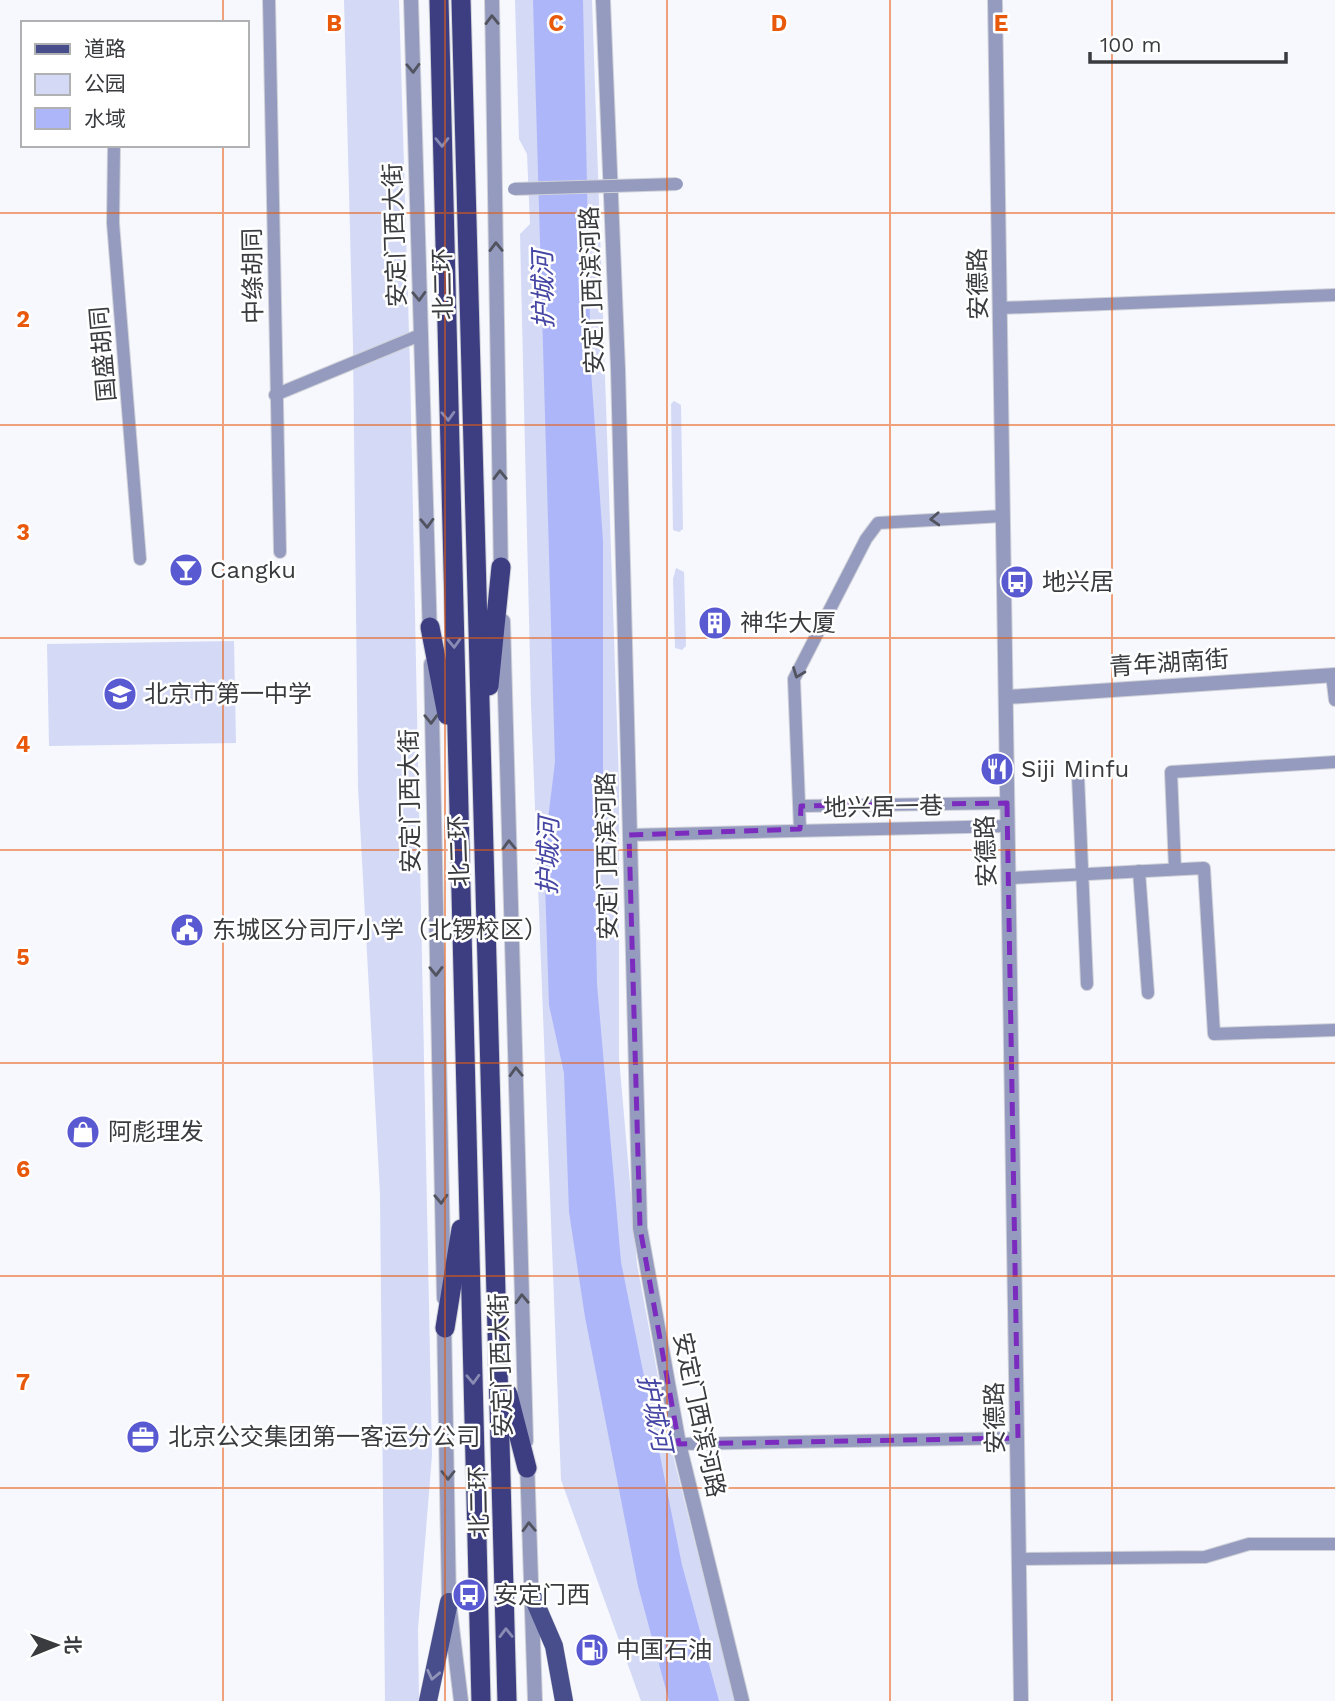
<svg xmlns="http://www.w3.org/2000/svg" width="1335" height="1701" viewBox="0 0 1335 1701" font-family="'Work Sans','Noto Sans SC',sans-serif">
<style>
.green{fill:#d4d9f6}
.water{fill:#adb6f9}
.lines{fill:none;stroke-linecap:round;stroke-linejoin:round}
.minor-casing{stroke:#d0d2d8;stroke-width:14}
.tertiary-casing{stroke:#d0d2d8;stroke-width:16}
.primary-casing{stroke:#d0d2d8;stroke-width:19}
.trunk-casing{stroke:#d0d2d8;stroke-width:21}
.minor{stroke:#959bbf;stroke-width:12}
.tertiary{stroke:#959bbf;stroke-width:14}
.primary{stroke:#484d8b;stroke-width:18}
.trunk{stroke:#3c3e81;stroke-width:19}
.minor-bridge-casing{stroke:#d0d2d8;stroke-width:14;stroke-linecap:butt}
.minor-bridge{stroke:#959bbf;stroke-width:12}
.oneway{stroke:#51535e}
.oneway2{stroke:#8a8bb3}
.oneway3{stroke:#9194b9}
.marked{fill:none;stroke:#7b2cbf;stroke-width:5;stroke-dasharray:14 9;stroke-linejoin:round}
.grid{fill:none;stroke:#e8590c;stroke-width:2;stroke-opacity:0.55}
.labels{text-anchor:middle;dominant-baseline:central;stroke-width:5;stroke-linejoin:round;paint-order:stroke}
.street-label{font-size:24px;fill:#3a3b3e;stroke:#fff}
.poi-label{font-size:24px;fill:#3a3b3e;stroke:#fff;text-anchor:start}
.water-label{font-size:26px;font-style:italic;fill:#4545a4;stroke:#fff}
.grid-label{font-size:23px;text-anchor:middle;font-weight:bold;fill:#e8590c;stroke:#fff;stroke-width:5;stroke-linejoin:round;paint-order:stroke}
</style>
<rect width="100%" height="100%" fill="#f6f8fe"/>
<g class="green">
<path d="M344,0H399L410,367L432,1455L418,1629L419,1701H385L380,1194L358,786L353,346Z"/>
<path d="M515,0H592L619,783V1058L637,1264L672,1452L735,1701H641L561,1480L531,704L520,234L530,224L527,154L519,139Z"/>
<path d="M674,401L681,405L683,529L679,532L673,530L671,404Z"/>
<path d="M676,568L684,572L686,646L682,650L675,648L673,579Z"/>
<path d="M234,641L236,743L49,746L47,644Z"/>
</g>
<path class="water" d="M533,0H583L591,371L603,541V776L594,843L597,984L621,1262L682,1565L719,1701H669L638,1586L585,1317L569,1212L564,1073L549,1005L544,852L555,762Z"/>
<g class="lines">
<defs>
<g id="minor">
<path d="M269,0L280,552"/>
<path d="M114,145L113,223L140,559"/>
<path d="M1001,308L1335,295"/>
<path d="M275,395L420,335"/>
<path d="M1332,675L1335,700"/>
<path d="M1078,776L1087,984"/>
<path d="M801,806L1007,803"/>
<path d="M800,829L794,679L866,539L878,523L1003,516"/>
<path d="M629,835L1008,826"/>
<path d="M1175,869L1171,772L1335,762"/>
<path d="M1139,871L1148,993"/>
<path d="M1011,878L1204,868L1214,1034L1335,1030"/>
<path d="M679,1444L1018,1438"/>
<path d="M1019,1559L1205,1557L1249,1544H1335"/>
</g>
<g id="tertiary">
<path d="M411,0L430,637"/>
<path d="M492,0L501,577"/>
<path d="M603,0L618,369L640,1228L679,1444L742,1701"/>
<path d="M995,0L1021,1701"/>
<path d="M503,621L526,1441"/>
<path d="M431,664L444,1298"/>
<path d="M1007,697L1335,675"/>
<path d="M444,1318L449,1602L461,1701"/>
<path d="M527,1461L535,1701"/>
</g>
<g id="primary">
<path d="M532,1595L554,1646L564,1701"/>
<path d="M428,1701L449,1602"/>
</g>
<g id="trunk">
<path d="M439,0L481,1701"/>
<path d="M461,0L507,1701"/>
<path d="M430,627L447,715"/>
<path d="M489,686L501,567"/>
<path d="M445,1328L461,1229"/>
<path d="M508,1394L527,1468"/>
</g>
</defs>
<use href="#minor" class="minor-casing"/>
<use href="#tertiary" class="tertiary-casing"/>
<use href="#primary" class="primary-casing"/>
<use href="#trunk" class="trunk-casing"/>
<use href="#minor" class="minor"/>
<use href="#tertiary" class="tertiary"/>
<use href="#primary" class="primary"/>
<use href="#trunk" class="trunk"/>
<defs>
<path id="minor-bridge" d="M514,189L677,184"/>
</defs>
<use href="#minor-bridge" class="minor-bridge-casing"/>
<use href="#minor-bridge" class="minor-bridge"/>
</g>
<defs><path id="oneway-chevron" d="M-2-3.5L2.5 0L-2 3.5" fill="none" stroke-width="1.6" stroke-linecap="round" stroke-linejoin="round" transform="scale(1.75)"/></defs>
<g class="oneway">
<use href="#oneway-chevron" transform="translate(492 20) rotate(-91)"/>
<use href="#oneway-chevron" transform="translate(413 68) rotate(88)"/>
<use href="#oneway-chevron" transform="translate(496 247) rotate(-91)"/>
<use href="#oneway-chevron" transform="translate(419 296) rotate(88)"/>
<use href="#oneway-chevron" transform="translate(500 475) rotate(-91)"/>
<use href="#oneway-chevron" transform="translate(935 519) rotate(177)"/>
<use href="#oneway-chevron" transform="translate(427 523) rotate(88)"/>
<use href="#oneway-chevron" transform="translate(798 673) rotate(111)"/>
<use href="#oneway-chevron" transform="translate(431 719) rotate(89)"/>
<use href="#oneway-chevron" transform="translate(509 845) rotate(-92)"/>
<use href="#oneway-chevron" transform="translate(436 971) rotate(89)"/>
<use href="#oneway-chevron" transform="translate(516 1072) rotate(-92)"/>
<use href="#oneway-chevron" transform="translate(441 1199) rotate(88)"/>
<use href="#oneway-chevron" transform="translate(522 1299) rotate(-92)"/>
<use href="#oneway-chevron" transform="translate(448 1475) rotate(90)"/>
<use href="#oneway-chevron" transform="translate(529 1527) rotate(-92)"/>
</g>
<g class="oneway2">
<use href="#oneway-chevron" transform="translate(442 142) rotate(89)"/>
<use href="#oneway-chevron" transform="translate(448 416) rotate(88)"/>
<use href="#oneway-chevron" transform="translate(454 643) rotate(88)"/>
<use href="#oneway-chevron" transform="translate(473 1379) rotate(88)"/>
<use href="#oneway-chevron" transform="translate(506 1633) rotate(-91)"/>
</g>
<use class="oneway3" href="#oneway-chevron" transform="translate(433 1675) rotate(102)"/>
<path class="marked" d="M1007,803L1018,1438L679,1444L640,1228L629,835L800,829L801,806Z"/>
<path class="grid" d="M223,0V23M445,0V1701M667,0V1701M890,0V1701M1112,0V1701M223,145V1701M0,213H1335M0,425H1335M0,638H1335M0,850H1335M0,1063H1335M0,1276H1335M0,1488H1335"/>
<defs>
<symbol id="bar-disc" viewBox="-11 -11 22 22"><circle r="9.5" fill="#595ad2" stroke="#fff"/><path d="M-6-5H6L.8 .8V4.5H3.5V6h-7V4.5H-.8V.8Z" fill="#fff"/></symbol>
<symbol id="bus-disc" viewBox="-11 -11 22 22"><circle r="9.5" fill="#595ad2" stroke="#fff"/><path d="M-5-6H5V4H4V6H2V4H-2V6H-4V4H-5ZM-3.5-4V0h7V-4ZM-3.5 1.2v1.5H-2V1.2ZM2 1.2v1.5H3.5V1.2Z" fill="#fff"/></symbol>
<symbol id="building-disc" viewBox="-11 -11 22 22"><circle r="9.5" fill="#595ad2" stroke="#fff"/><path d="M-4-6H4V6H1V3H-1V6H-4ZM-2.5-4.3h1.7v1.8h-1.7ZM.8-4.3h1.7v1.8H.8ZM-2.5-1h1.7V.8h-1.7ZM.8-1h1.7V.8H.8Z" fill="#fff"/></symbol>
<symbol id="school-disc" viewBox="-11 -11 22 22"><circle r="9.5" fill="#595ad2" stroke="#fff"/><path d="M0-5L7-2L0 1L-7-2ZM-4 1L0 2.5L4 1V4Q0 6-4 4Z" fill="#fff"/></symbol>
<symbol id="restaurant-disc" viewBox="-11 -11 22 22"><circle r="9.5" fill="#595ad2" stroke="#fff"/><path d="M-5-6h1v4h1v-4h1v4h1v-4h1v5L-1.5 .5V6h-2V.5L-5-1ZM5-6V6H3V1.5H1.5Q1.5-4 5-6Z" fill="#fff"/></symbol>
<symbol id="civic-disc" viewBox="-11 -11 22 22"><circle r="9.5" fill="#595ad2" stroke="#fff"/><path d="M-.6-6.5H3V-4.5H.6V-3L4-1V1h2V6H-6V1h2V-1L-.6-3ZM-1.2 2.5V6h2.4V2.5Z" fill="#fff"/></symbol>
<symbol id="shop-disc" viewBox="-11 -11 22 22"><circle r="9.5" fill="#595ad2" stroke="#fff"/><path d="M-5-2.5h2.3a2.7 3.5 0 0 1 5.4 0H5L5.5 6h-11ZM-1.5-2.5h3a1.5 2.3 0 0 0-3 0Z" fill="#fff"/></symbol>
<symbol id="office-disc" viewBox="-11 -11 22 22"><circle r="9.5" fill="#595ad2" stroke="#fff"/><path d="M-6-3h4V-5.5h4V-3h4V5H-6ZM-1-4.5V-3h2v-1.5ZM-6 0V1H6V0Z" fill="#fff"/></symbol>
<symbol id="fuel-disc" viewBox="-11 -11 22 22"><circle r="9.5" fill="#595ad2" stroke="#fff"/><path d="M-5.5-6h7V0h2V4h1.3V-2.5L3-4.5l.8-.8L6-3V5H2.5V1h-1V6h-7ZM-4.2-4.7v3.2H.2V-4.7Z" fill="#fff"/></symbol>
</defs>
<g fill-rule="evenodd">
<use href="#bar-disc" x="167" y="551" width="38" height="38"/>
<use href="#bus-disc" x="998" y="563" width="38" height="38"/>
<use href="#building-disc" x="696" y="604" width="38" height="38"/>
<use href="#school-disc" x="101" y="675" width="38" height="38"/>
<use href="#restaurant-disc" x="978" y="750" width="38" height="38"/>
<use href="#civic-disc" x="168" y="911" width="38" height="38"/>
<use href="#shop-disc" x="64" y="1113" width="38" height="38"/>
<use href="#office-disc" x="124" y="1418" width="38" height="38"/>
<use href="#bus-disc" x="450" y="1576" width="38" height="38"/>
<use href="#fuel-disc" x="573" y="1631" width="38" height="38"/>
</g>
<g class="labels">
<g class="street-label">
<text transform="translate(395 235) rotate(-92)">安定门西大街</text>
<text transform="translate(253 276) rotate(-91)">中绦胡同</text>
<text transform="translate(443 284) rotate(-91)">北二环</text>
<text transform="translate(978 284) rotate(-91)">安德路</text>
<text transform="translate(592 290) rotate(-92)">安定门西滨河路</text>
<text transform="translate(103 354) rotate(-95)">国盛胡同</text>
<text transform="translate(1169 663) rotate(-4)">青年湖南街</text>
<text transform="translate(410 801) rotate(-91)">安定门西大街</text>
<text transform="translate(883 807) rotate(-1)">地兴居一巷</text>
<text transform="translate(459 851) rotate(-92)">北二环</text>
<text transform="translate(986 851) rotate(-92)">安德路</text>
<text transform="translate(607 856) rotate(-91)">安定门西滨河路</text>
<text transform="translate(501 1365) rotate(-92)">安定门西大街</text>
<text transform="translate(699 1415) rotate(78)">安定门西滨河路</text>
<text transform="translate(995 1418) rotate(-91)">安德路</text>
<text transform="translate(479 1502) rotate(-91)">北二环</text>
</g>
<g class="poi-label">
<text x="210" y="570">Cangku</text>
<text x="1042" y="582">地兴居</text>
<text x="740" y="623">神华大厦</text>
<text x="144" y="694">北京市第一中学</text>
<text x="1021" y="769">Siji Minfu</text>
<text x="212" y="930">东城区分司厅小学（北锣校区）</text>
<text x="108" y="1132">阿彪理发</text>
<text x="168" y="1437">北京公交集团第一客运分公司</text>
<text x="494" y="1595">安定门西</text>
<text x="616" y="1650">中国石油</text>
</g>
<g class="water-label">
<text transform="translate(543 290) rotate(-91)">护城河</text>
<text transform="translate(548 856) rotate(-89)">护城河</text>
<text transform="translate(655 1413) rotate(78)">护城河</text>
</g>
</g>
<g class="grid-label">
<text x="334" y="31">B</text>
<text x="556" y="31">C</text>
<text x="779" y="31">D</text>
<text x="1001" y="31">E</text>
<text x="23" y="327">2</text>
<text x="23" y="540">3</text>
<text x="23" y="752">4</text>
<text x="23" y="965">5</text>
<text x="23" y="1177">6</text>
<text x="23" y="1390">7</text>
</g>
<rect x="21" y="21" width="228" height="126" fill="#ffffff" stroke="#b0b1b2" stroke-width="2"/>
<rect x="35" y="44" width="35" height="10" fill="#484d8b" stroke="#b0b1b2" stroke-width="2"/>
<text x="84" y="56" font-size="21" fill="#3a3b3e">道路</text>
<rect x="35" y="74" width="35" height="21" fill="#d4d9f6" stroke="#b0b1b2" stroke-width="2"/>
<text x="84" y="91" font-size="21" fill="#3a3b3e">公园</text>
<rect x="35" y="108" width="35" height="21" fill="#adb6f9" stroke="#b0b1b2" stroke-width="2"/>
<text x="84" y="126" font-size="21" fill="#3a3b3e">水域</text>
<g transform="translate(56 1645) rotate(89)" stroke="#ffffff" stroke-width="5" paint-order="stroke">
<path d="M0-5L12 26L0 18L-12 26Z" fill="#3a3b3e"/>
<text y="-10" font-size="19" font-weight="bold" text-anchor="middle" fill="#3a3b3e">北</text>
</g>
<path d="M1090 52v10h196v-10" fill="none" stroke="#3a3b3e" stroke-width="3.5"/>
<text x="1100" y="52" font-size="21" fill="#3a3b3e" stroke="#ffffff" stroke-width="5" paint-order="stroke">100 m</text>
</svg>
